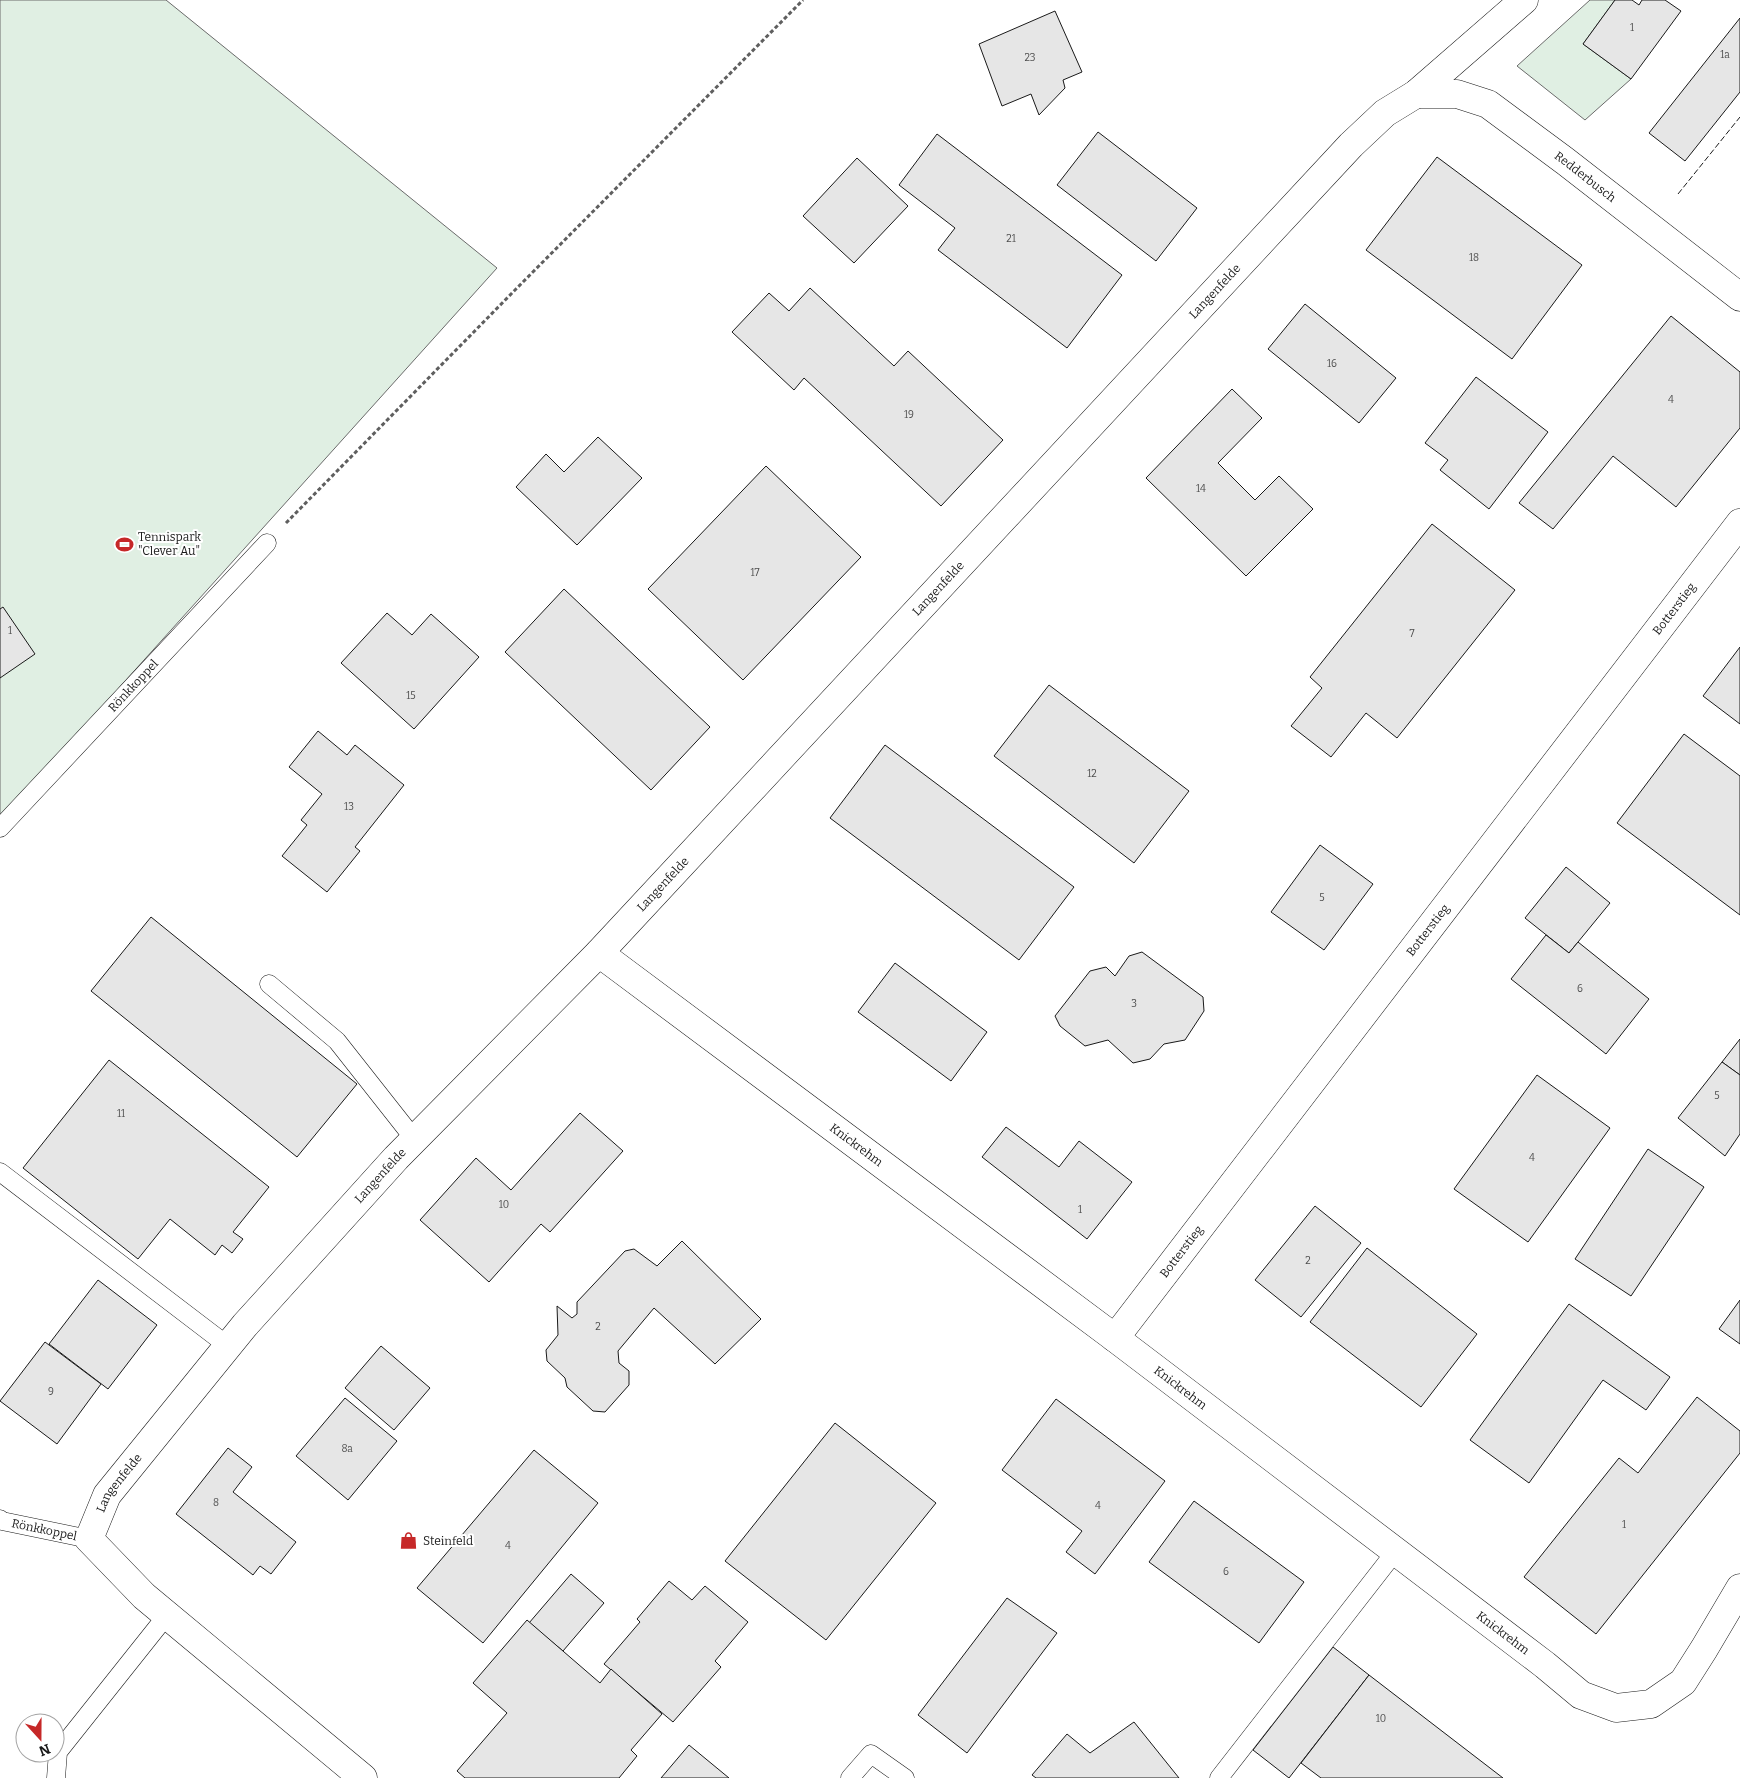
<svg xmlns="http://www.w3.org/2000/svg" width="1740" height="1778" viewBox="0 0 1740 1778" font-family="Bitter,serif">
<style>
.green{fill:#e0efe3;stroke:#6a6a6a}
.building{fill:#e6e6e6;stroke:#1a1a1a}
.lines{fill:none;stroke-linecap:round;stroke-linejoin:round}
.lane-casing{stroke:#1a1a1a;stroke-width:19}
.street-casing{stroke:#1a1a1a;stroke-width:29}
.path{stroke:#5f5f5f;stroke-width:3;stroke-dasharray:4 2.5;stroke-linecap:butt}
.lane{stroke:#fff;stroke-width:18}
.street{stroke:#fff;stroke-width:28}
.fence{stroke:#1a1a1a;stroke-width:1;stroke-dasharray:6 2.5;stroke-linecap:butt}
.labels{text-anchor:middle;dominant-baseline:central;stroke-width:4;stroke-linejoin:round;paint-order:stroke}
.number-label{font-size:10px;fill:#4d4d4d}
.street-label{font-size:12px;fill:#1a1a1a;stroke:#fff}
.poi-label{font-size:12px;fill:#1a1a1a;stroke:#fff;text-anchor:start}
</style>
<rect width="100%" height="100%" fill="#fff"/>
<g class="green">
<path d="M0,0H166L497,268L0,820Z"/>
<path d="M1590,0H1615L1583,44L1631,79L1585,120L1517,66Z"/>
</g>
<g class="building">
<path d="M1615,0H1632L1639,5L1642,0H1665L1681,11L1631,79L1583,44Z"/>
<path d="M1055,11L1082,72L1063,80L1065,88L1039,115L1031,94L1002,106L979,44Z"/>
<path d="M1740,18V92L1685,161L1649,133Z"/>
<path d="M1098,132L1197,208L1156,261L1057,185Z"/>
<path d="M937,134L1122,275L1067,348L938,250L955,228L899,185Z"/>
<path d="M1437,157L1582,265L1512,359L1366,250Z"/>
<path d="M857,158L908,206L854,263L803,216Z"/>
<path d="M810,288L894,366L908,351L1003,440L941,506L804,378L794,390L732,332L769,293L789,311Z"/>
<path d="M1305,304L1396,378L1359,423L1268,349Z"/>
<path d="M1671,316L1740,372V428L1676,507L1613,456L1553,529L1519,503Z"/>
<path d="M1476,377L1548,432L1489,509L1440,470L1448,460L1425,443Z"/>
<path d="M1232,389L1262,418L1218,463L1255,500L1279,476L1313,509L1246,576L1146,478Z"/>
<path d="M598,437L642,478L577,545L516,487L546,454L564,472Z"/>
<path d="M766,466L861,557L743,680L648,589Z"/>
<path d="M1432,524L1515,590L1397,738L1366,713L1331,757L1291,726L1322,688L1310,677Z"/>
<path d="M564,589L710,727L651,790L505,652Z"/>
<path d="M3,607L35,654L0,678V609Z"/>
<path d="M387,613L412,635L431,614L479,657L414,729L341,663Z"/>
<path d="M1740,647V724L1703,696Z"/>
<path d="M1049,685L1189,791L1134,863L994,756Z"/>
<path d="M318,731L347,755L355,745L404,785L355,847L360,851L327,892L282,856L307,825L301,820L322,794L289,767Z"/>
<path d="M1684,734L1740,776V915L1617,823Z"/>
<path d="M885,745L1074,887L1019,960L830,818Z"/>
<path d="M1320,845L1373,884L1324,950L1271,912Z"/>
<path d="M1566,867L1610,903L1569,953L1525,918Z"/>
<path d="M151,917L357,1084L297,1157L91,991Z"/>
<path d="M1546,935L1569,953L1578,942L1649,999L1606,1054L1511,979Z"/>
<path d="M1142,952L1203,997L1204,1011L1185,1040L1164,1044L1150,1059L1133,1063L1108,1040L1085,1046L1060,1026L1055,1016L1090,971L1106,967L1115,976L1129,956Z"/>
<path d="M895,963L987,1032L951,1081L858,1012Z"/>
<path d="M1740,1039V1075L1722,1062Z"/>
<path d="M109,1060L269,1187L233,1232L243,1239L232,1253L222,1245L215,1255L170,1219L138,1259L23,1168Z"/>
<path d="M1722,1062L1740,1075V1134L1725,1156L1678,1118Z"/>
<path d="M1537,1075L1610,1128L1528,1242L1454,1189Z"/>
<path d="M580,1113L623,1151L550,1232L541,1224L489,1282L420,1220L476,1158L511,1190Z"/>
<path d="M1006,1127L1059,1167L1079,1141L1132,1182L1087,1239L982,1157Z"/>
<path d="M1648,1149L1704,1187L1631,1296L1575,1259Z"/>
<path d="M1315,1206L1361,1243L1301,1317L1255,1280Z"/>
<path d="M682,1241L761,1319L715,1364L654,1308L618,1351L619,1363L629,1371V1385L605,1412L593,1411L567,1387L565,1378L547,1361L546,1350L558,1335L557,1306L572,1318L577,1314V1302L625,1251L634,1249L657,1266Z"/>
<path d="M1367,1248L1477,1334L1421,1407L1310,1322Z"/>
<path d="M98,1280L157,1325L108,1389L49,1344Z"/>
<path d="M1740,1300V1344L1719,1329Z"/>
<path d="M1569,1304L1670,1377L1646,1410L1603,1380L1529,1483L1470,1440Z"/>
<path d="M45,1342L101,1384L57,1444L0,1401Z"/>
<path d="M381,1346L430,1388L394,1430L345,1388Z"/>
<path d="M1697,1397L1740,1431V1453L1596,1634L1524,1577L1619,1458L1638,1473Z"/>
<path d="M345,1398L397,1441L348,1500L296,1456Z"/>
<path d="M1056,1399L1165,1481L1095,1574L1066,1552L1082,1531L1002,1470Z"/>
<path d="M835,1423L936,1503L826,1640L725,1561Z"/>
<path d="M228,1448L252,1467L233,1492L296,1542L271,1574L260,1566L253,1575L176,1514Z"/>
<path d="M534,1450L598,1503L483,1643L417,1588Z"/>
<path d="M1194,1501L1304,1582L1259,1643L1149,1562Z"/>
<path d="M571,1574L604,1603L563,1651L529,1623Z"/>
<path d="M669,1581L692,1600L705,1586L748,1622L715,1661L721,1667L673,1722L604,1664L640,1622L637,1619Z"/>
<path d="M1007,1598L1057,1633L967,1753L918,1715Z"/>
<path d="M527,1620L600,1683L611,1669L662,1714L631,1750L637,1756L619,1778H465L457,1771L507,1713L473,1683Z"/>
<path d="M1333,1647L1369,1675L1289,1778L1253,1750Z"/>
<path d="M1369,1675L1503,1778H1321L1301,1763Z"/>
<path d="M1134,1722L1179,1778H1036L1032,1775L1067,1734L1090,1753Z"/>
<path d="M689,1745L729,1778H661Z"/>
</g>
<g class="lines">
<defs>
<g id="lane">
<path id="s1" d="M0,828L267,543"/>
<path d="M269,984L337,1041L415,1140"/>
<path d="M0,1172L228,1346"/>
<path id="s2" d="M0,1519L2,1521L89,1539"/>
<path d="M56,1778L58,1752L167,1615"/>
<path d="M850,1778L871,1754L905,1778"/>
<path d="M1219,1778L1395,1552"/>
</g>
<g id="street">
<path id="s3" d="M1416,94H1457L1488,104L1565,161L1740,297"/>
<path id="s4" d="M599,953L1115,1338L1545,1665L1581,1695L1616,1708L1651,1704L1683,1682L1704,1649L1740,1588"/>
<path id="s5" d="M1115,1338L1740,523"/>
<path id="s6" d="M363,1778L144,1596L89,1539L107,1495L245,1325L396,1158L599,953L1351,145L1385,113L1416,94L1524,0"/>
</g>
</defs>
<use href="#lane" class="lane-casing"/>
<use href="#street" class="street-casing"/>
<path class="path" d="M286,523L516,289L803,0"/>
<use href="#lane" class="lane"/>
<use href="#street" class="street"/>
<path class="fence" d="M1678,194L1740,117"/>
</g>
<defs>
<symbol id="stadium-bare" viewBox="-9 -9 18 18"><path d="M0-5a6.5 5 0 1 0 0 10a6.5 5 0 1 0 0-10ZM-3.5-1.8h7v3.6h-7Z" fill="#c62828" stroke="#fff" stroke-width="2.5" paint-order="stroke"/></symbol>
<symbol id="shop-bare" viewBox="-9 -9 18 18"><path d="M-5-2.5h2.3a2.7 3.5 0 0 1 5.4 0H5L5.5 6h-11ZM-1.5-2.5h3a1.5 2.3 0 0 0-3 0Z" fill="#c62828" stroke="#fff" stroke-width="2.5" paint-order="stroke"/></symbol>
</defs>
<g fill-rule="evenodd">
<use href="#stadium-bare" x="112" y="532" width="25" height="25"/>
<use href="#shop-bare" x="396" y="1528" width="25" height="25"/>
</g>
<g class="labels">
<g class="number-label">
<text x="1632" y="28">1</text>
<text x="1725" y="55">1a</text>
<text x="1030" y="58">23</text>
<text x="1011" y="239">21</text>
<text x="1474" y="258">18</text>
<text x="1332" y="364">16</text>
<text x="1671" y="400">4</text>
<text x="909" y="415">19</text>
<text x="1201" y="489">14</text>
<text x="755" y="573">17</text>
<text x="10" y="631">1</text>
<text x="1412" y="634">7</text>
<text x="411" y="696">15</text>
<text x="1092" y="774">12</text>
<text x="349" y="807">13</text>
<text x="1322" y="898">5</text>
<text x="1580" y="989">6</text>
<text x="1134" y="1004">3</text>
<text x="1717" y="1096">5</text>
<text x="121" y="1114">11</text>
<text x="1532" y="1158">4</text>
<text x="504" y="1205">10</text>
<text x="1080" y="1210">1</text>
<text x="1308" y="1261">2</text>
<text x="598" y="1327">2</text>
<text x="51" y="1392">9</text>
<text x="347" y="1449">8a</text>
<text x="216" y="1503">8</text>
<text x="1098" y="1506">4</text>
<text x="1624" y="1525">1</text>
<text x="508" y="1546">4</text>
<text x="1226" y="1572">6</text>
<text x="1381" y="1719">10</text>
</g>
<g class="street-label">
<text stroke="none"><textPath href="#s3" startOffset="195">Redderbusch</textPath></text>
<text stroke="none"><textPath href="#s6" startOffset="2048">Langenfelde</textPath></text>
<text stroke="none"><textPath href="#s6" startOffset="1642">Langenfelde</textPath></text>
<text stroke="none"><textPath href="#s5" startOffset="919">Botterstieg</textPath></text>
<text stroke="none"><textPath href="#s1" startOffset="195">Rönkkoppel</textPath></text>
<text stroke="none"><textPath href="#s6" startOffset="1238">Langenfelde</textPath></text>
<text stroke="none"><textPath href="#s5" startOffset="514">Botterstieg</textPath></text>
<text stroke="none"><textPath href="#s4" startOffset="321">Knickrehm</textPath></text>
<text stroke="none"><textPath href="#s6" startOffset="832">Langenfelde</textPath></text>
<text stroke="none"><textPath href="#s5" startOffset="109">Botterstieg</textPath></text>
<text stroke="none"><textPath href="#s4" startOffset="726">Knickrehm</textPath></text>
<text stroke="none"><textPath href="#s6" startOffset="428">Langenfelde</textPath></text>
<text stroke="none"><textPath href="#s2" startOffset="46">Rönkkoppel</textPath></text>
<text stroke="none"><textPath href="#s4" startOffset="1131">Knickrehm</textPath></text>
</g>
<g class="poi-label">
<text x="138" y="537">Tennispark<tspan x="138" dy="14">"Clever Au"</tspan></text>
<text x="423" y="1541">Steinfeld</text>
</g>
</g>
<g transform="translate(40 1738) rotate(159)"><circle r="24" fill="#ffffff" stroke="#a3a3a3"/>
<path d="M0-4L9 19L0 12L-9 19Z" fill="#c62828"/>
<text y="-8" font-size="14" font-weight="bold" text-anchor="middle" fill="#1a1a1a">N</text>
</g>
</svg>
